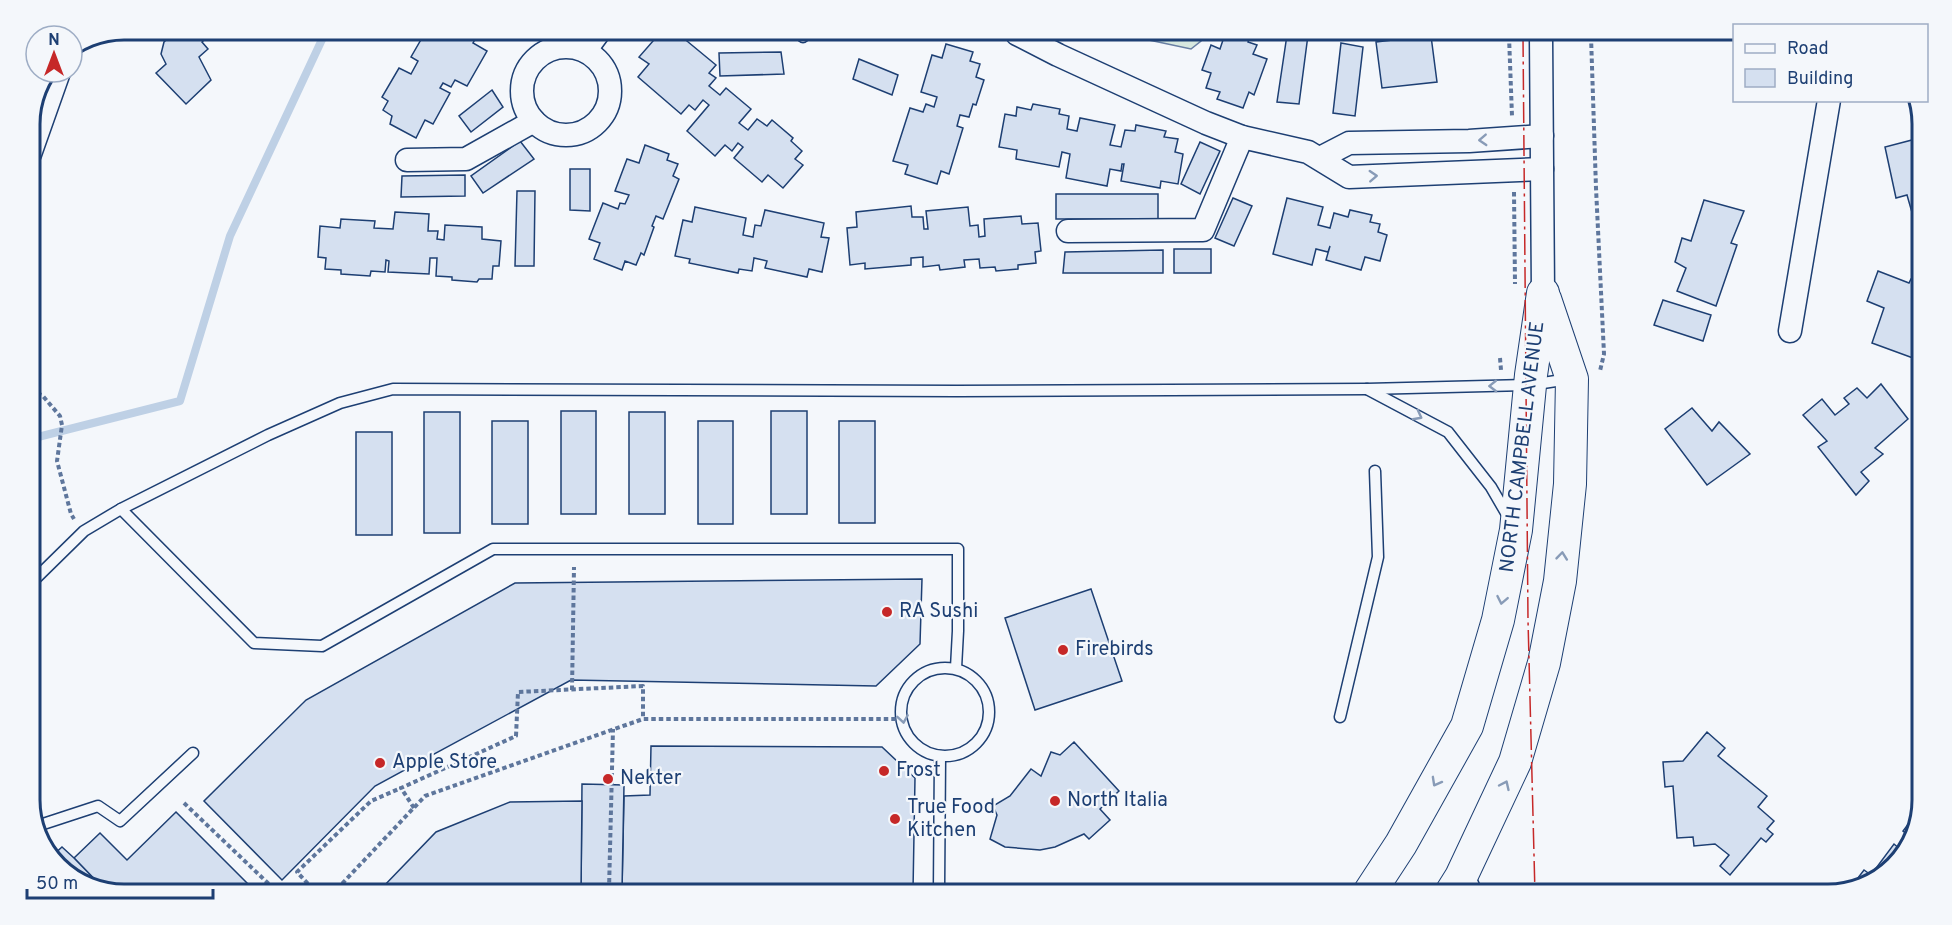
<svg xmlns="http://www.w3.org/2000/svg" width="1952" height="925" viewBox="0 0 1952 925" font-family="Overpass,sans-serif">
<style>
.green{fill:#d7e8df;stroke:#687fa3;stroke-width:1.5}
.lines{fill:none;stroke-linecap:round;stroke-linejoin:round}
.stream{stroke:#bed0e5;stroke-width:8}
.building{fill:#d5e0f0;stroke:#1d3f73;stroke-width:1.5}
.lane-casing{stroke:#1d3f73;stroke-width:13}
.street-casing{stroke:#1d3f73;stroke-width:25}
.secondary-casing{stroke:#1d3f73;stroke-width:34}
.path{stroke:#5e769c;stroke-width:4;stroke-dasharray:4.5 3;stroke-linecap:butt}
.lane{stroke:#f4f7fb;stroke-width:10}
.street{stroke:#f4f7fb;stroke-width:22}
.secondary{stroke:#f4f7fb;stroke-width:32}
.power{stroke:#c62828;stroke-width:1.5;stroke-dasharray:21 4.5 3 4.5;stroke-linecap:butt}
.oneway{stroke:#889bb7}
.poi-dot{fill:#c62828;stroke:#f4f7fb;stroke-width:2}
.labels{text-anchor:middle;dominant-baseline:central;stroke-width:4.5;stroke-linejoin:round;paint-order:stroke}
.street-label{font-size:20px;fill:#1d3f73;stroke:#f4f7fb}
.poi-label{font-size:20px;fill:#1d3f73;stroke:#f4f7fb;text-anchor:start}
.rim{fill:none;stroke:#1d3f73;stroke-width:3}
</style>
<rect width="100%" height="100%" fill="#f4f7fb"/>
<path class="green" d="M1134,34L1202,35L1201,41L1191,49L1135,37Z"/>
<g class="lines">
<path class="stream" d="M30,439L180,401L230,236L326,31"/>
</g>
<g class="building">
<path d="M162,30H215L202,42L208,49L199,57L211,80L186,104L156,73L166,64L161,54L164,42L169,37Z"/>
<path d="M426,31H471L477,36L473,43L487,51L467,86L455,80L451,87L443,83L440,88L450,93L433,124L425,120L416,138L390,124L392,116L383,110L388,101L382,97L399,68L411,74L418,61L411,57Z"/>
<path d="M676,32L716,65L709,73L716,78L709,86L720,95L726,88L751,109L739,123L748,130L757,119L767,126L772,120L793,138L791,141L802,151L795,159L803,165L783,188L768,175L762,182L734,158L743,147L738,143L732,151L725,145L715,156L687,131L709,105L703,100L695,110L689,105L681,114L638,77L649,64L639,57L660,33L669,40Z"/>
<path d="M1217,35H1250L1248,42L1257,45L1253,54L1267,59L1254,95L1249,92L1243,108L1217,99L1220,92L1206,88L1211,73L1202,70L1211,45L1220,49L1224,37Z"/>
<path d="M1287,35H1308L1299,104L1277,102Z"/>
<path d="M1391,35L1431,36L1437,82L1382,88L1376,42L1392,40Z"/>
<path d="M1341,43L1363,47L1355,116L1333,113Z"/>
<path d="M946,44L973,52L970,61L980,64L976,77L984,80L976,105L973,104L969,117L960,115L957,126L963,128L949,174L941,171L937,184L905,174L908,165L893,161L910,108L923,112L926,104L934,107L937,97L921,92L932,55L942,58Z"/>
<path d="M781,52L784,74L720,76L719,53Z"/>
<path d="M859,59L898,75L892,95L853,79Z"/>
<path d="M492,90L503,107L471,132L459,116Z"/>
<path d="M1033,104L1060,109L1059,114L1069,116L1067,129L1077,131L1080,118L1115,125L1110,145L1121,147L1125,130L1135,131L1136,125L1166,131L1164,137L1178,139L1175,152L1183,154L1178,184L1161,181L1160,188L1121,181L1124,164H1122L1121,171L1110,169L1107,186L1066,178L1070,154L1062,152L1059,167L1016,159L1017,150L999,147L1005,114L1016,116L1017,107L1031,110Z"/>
<path d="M1912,140L1917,160L1921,159V236L1919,237L1907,195L1896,198L1885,147Z"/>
<path d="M520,141L534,159L483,193L471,176Z"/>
<path d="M1200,142L1220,151L1200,194L1181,184Z"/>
<path d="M645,145L669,154L667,160L678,164L673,176L679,179L663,219L656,216L652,226L654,227L644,255L641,253L636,265L625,261L622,270L594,259L600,243L589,239L603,203L618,209L620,203L625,204L629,195L615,191L627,159L639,163Z"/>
<path d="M570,169H590V211L570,210Z"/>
<path d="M465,175V196L401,197L402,176Z"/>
<path d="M517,191H535L534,266H515Z"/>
<rect x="1056" y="194" width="102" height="25"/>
<path d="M1233,198L1252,206L1234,246L1215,238Z"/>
<path d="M1287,198L1323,207L1318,225L1330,228L1334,213L1348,217L1350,210L1372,215L1370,222L1380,224L1378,232L1387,235L1380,261L1365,257L1361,270L1326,260L1330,246L1328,252L1316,249L1312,265L1273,254Z"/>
<path d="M1704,200L1744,211L1731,243L1737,245L1716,306L1677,291L1686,268L1675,262L1682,238L1691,241Z"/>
<path d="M911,206L912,217H923L924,229H928L926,211L968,207L970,226L978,225L979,237L985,236L984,219L1021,216L1022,224L1038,223L1041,251L1035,252L1036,263L1018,265V269L996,271L995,267L980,268L979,259L964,260L965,267L940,270L939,265L923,267V257L911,258V265L865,269V263L850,265L847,228L857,227L856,212Z"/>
<path d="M695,207L746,218L743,235L753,237L755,225L761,226L765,210L824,223L821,237L829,238L822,272L809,269L807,277L765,268L767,261L754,258L752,271L739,269L738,273L689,263L690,259L675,256L683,220L692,222Z"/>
<path d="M395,212L429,214L428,231H438L437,239L444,240L445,225L482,227V239L501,241L499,266H493L492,279H479L477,282L452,280V277L436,276L437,258H430L429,274L388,272L389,261L386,260L385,272L371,271L370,276L341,274V270L325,269L326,258L318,257L320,226L340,228L341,219L375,221L374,228L393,229Z"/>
<rect x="1174" y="249" width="37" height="24"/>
<path d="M1163,250V273H1063L1065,252Z"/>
<path d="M1878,271L1909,283L1911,279L1920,282V340L1913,358L1872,343L1884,308L1867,301Z"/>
<path d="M1663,300L1711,315L1703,341L1654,325Z"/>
<path d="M1881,384L1908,419L1875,448L1883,454L1861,472L1869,481L1856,495L1818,447L1827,441L1803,415L1822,399L1835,415L1849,404L1844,398L1857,388L1867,398Z"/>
<path d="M1692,408L1712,431L1719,422L1750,454L1707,485L1665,429Z"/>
<rect x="561" y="411" width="35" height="103"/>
<rect x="771" y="411" width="36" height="103"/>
<rect x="424" y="412" width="36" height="121"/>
<rect x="629" y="412" width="36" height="102"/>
<rect x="492" y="421" width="36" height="103"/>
<rect x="698" y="421" width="35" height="103"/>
<rect x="839" y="421" width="36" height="102"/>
<rect x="356" y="432" width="36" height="103"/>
<path d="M922,579L920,644L876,686L571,680L375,786L282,880L204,801L306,700L515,583Z"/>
<path d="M1091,589L1122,681L1035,710L1005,618Z"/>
<path d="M1707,732L1725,748L1718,756L1767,796L1758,807L1774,821L1767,829L1773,834L1766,842L1761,838L1730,875L1720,866L1729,855L1715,844L1694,846L1693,837L1677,838L1673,786L1665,787L1663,762L1683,761Z"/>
<path d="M1074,742L1119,791L1100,809L1110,820L1089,839L1084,834L1055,847L1040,850L1005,847L990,839L997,815L993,806L1010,796L1031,769L1041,776L1051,752L1060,755Z"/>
<path d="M651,746L882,747L915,778L913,891L622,890L624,796L650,795Z"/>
<path d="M582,784L624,785L622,890H581Z"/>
<path d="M582,801L581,890L381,889L436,832L510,802Z"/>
<path d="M176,812L252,888H103L74,858L100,833L127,860Z"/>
<path d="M1915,815V837L1880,879L1851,887L1864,870L1871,875L1894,844L1901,850L1911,837L1903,831Z"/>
<path d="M62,847L74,858L103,888H88L51,857Z"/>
</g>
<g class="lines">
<defs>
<g id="lane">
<path d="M803,37V33"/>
<path d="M1367,389L1448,432L1491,487L1509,518"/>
<path d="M121,509L254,643L322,646L493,549H958V631L956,668"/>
<path d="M30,584L84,531L121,509L268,435L340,403L393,389L957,391L1367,389L1530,385L1569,379"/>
<circle cx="945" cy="712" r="44"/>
<path d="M1340,717L1378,557L1375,471"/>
<path d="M37,826L98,806L120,821L193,753"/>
<path d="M1469,875L1478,894"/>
<path d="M939,891L940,756"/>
</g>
<g id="street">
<path d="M1017,34L1058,55L1206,123L1242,137L1308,152L1349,177L1542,169"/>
<path d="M1541,36L1543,293"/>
<circle cx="566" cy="91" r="44"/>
<path d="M585,51L599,32"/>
<path d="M30,154L59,72"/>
<path d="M1320,158L1349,143L1469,141L1542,136"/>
<path d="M407,160L466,159L534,121"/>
<path d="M1068,231L1203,230L1242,137"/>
<path d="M1790,331L1829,100"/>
</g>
<g id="secondary">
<path d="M1369,893L1401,844L1467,726L1498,620L1516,530L1531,375L1543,293"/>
<path d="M1451,893L1461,877L1515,762L1544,663L1560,581L1570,484L1572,379L1545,299"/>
</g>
</defs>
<use href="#lane" class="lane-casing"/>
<use href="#street" class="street-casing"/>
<use href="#secondary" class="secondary-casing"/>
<g class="path">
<path d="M1509,36L1512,116"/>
<path d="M1591,36L1596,188L1604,354L1600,371"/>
<path d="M1514,192L1515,284"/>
<path d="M1500,358L1501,370"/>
<path d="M30,391L42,395L60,416L62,425L57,461L71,514L74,519"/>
<path d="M572,690L574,567"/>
<path d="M184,803L273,888"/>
<path d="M414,808L401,788L516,736L518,692L643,686V719"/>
<path d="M313,889L297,872L371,801L401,788"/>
<path d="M337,889L425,796L643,719H901"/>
<path d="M609,890L613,729"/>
</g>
<use href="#lane" class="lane"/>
<use href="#street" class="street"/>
<use href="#secondary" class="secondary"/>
<path class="power" d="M1523,36L1528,620L1535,894"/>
</g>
<defs><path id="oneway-chevron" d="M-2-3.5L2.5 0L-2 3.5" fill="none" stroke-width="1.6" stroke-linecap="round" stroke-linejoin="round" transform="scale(1.5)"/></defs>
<g class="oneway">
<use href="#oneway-chevron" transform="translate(1483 140) rotate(177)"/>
<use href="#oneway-chevron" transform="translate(1373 176) rotate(-3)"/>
<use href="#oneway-chevron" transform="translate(1493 386) rotate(179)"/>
<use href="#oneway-chevron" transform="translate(1418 416) rotate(28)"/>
<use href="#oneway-chevron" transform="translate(1562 556) rotate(-84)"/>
<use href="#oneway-chevron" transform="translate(1502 600) rotate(101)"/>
<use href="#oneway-chevron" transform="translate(903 719) rotate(81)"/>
<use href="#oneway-chevron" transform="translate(1436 782) rotate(119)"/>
<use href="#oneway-chevron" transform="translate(1505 785) rotate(-65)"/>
</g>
<g class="poi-dot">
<circle cx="887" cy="612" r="6"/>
<circle cx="1063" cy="650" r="6"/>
<circle cx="380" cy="763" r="6"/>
<circle cx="884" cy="771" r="6"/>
<circle cx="608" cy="779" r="6"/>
<circle cx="1055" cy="801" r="6"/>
<circle cx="895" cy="819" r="6"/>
</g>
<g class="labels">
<g class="street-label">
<text transform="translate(1523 447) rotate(-83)">NORTH CAMPBELL AVENUE</text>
</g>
<g class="poi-label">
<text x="899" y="612">RA Sushi</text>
<text x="1075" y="650">Firebirds</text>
<text x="392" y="763">Apple Store</text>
<text x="896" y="771">Frost</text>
<text x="620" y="779">Nekter</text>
<text x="1067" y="801">North Italia</text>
<text x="907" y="808">True Food<tspan x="907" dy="23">Kitchen</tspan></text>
</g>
</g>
<path d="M0 0H1952V925H0ZM124 40H1828A84 84 0 0 1 1912 124V800A84 84 0 0 1 1828 884H124A84 84 0 0 1 40 800V124A84 84 0 0 1 124 40Z" fill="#f4f7fb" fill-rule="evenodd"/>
<path class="rim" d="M124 40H1828A84 84 0 0 1 1912 124V800A84 84 0 0 1 1828 884H124A84 84 0 0 1 40 800V124A84 84 0 0 1 124 40Z"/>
<rect x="1733" y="24" width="195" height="78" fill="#f4f7fb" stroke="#9eadc5" stroke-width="1.5"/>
<rect x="1745" y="44" width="30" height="9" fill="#f4f7fb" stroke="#9eadc5" stroke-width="1.5"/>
<text x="1787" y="54" font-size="18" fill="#1d3f73">Road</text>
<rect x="1745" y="69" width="30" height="18" fill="#d5e0f0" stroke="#9eadc5" stroke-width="1.5"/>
<text x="1787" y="84" font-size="18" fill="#1d3f73">Building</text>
<g transform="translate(54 54)"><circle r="28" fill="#f4f7fb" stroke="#9eadc5" stroke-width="1.5"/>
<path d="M0-4.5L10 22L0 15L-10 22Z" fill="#c62828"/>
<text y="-9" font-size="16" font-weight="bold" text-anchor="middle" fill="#1d3f73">N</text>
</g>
<path d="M27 889v9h186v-9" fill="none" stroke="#1d3f73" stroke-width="3"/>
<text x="36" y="889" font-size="18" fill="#1d3f73" stroke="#f4f7fb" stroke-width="4.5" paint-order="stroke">50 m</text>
</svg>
